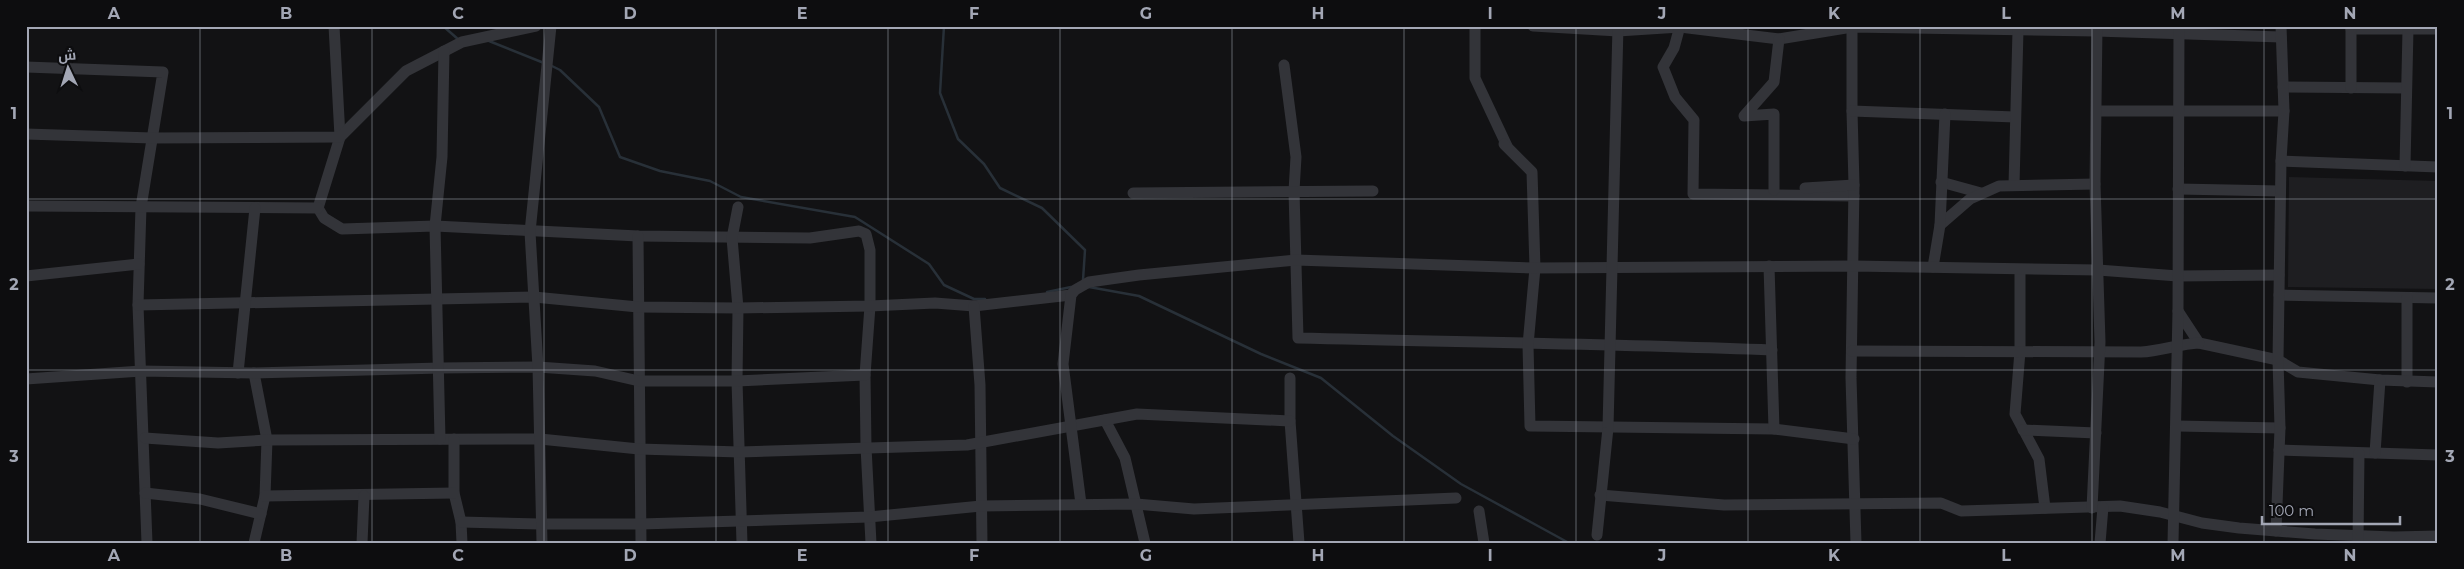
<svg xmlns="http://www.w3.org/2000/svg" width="2464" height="569" viewBox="0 0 2464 569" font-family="Montserrat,Cairo,sans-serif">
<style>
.built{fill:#1e1e21}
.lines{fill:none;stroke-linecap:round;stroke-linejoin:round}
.stream{stroke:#283038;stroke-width:2.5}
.minor{stroke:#333439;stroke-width:11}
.grid{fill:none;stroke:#a3a7b5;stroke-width:1;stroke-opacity:0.55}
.neatline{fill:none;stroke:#a3a7b5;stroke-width:2}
.grid-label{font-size:16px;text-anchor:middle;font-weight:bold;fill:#a3a7b5}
</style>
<rect width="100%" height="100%" fill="#121214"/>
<path class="built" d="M2289,177L2438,181V289L2288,287Z"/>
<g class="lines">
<g class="stream">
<path d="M443,26L459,40"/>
<path d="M944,26L940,93L958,139L984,164L1000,188L1042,208L1085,250L1083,280"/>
<path d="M489,41L544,63"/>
<path d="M552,66L560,70L599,107L620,157L660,171L710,181L741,197L855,217L929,264L944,285L974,299H985"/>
<path d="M1089,287L1139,296L1261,354L1321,378L1393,436L1461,484L1569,543"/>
<path d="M1047,292L1071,287"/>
</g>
<g class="minor">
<path d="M334,26L340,137L318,208L324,218L342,229L435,226L638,236L810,238L859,231L866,234L870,250V306L865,375L866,447L871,543"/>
<path d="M1475,26V78L1507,146"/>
<path d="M1533,26L1618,31L1680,27L1779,39L1852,27L2096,31L2281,37"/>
<path d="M1680,26L1674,48L1663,67L1675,97L1694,120L1693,194L1854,196"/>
<path d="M1852,26V111L1854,185L1851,378L1856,543"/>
<path d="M2351,29H2438"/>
<path d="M1284,65L1296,157L1294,191L1298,338C1456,342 1614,344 1772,350"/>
<path d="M26,67L163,72L141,207L138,305L147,543"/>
<path d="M2283,87L2406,88"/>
<path d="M2351,88V26"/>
<path d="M1852,111L2015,117"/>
<path d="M2097,111H2284"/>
<path d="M26,134L152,138L340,137L406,71L462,42L536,26"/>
<path d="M1504,144L1532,172L1535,268L1528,345L1530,426L1774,429L1854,439"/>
<path d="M2281,161L2438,167"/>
<path d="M2405,166L2408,29"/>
<path d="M1941,182L1981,193"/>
<path d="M2014,185L2018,30"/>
<path d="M1805,188L1854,185"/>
<path d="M2178,189L2280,191"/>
<path d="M1774,190V114L1744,116L1774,82L1779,39"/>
<path d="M1133,193L1373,191"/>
<path d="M26,206L318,208"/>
<path d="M738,207L732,238L738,308L737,381L742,543"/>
<path d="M1940,225L1970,199L1999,186L2095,184"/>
<path d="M638,236L641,543"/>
<path d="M1769,266L1774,429"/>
<path d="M1933,267L1940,225L1945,114"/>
<path d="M2020,270V351L2015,414L2039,459L2045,508"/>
<path d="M26,276L139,264"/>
<path d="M2279,295L2438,298"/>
<path d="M2407,298V382"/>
<path d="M138,305L534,297L638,307L738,308L870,306L935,303L974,306L1071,295"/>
<path d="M974,306L980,385L982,543"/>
<path d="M2178,311L2199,343L2278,360L2298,372L2380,380L2438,382"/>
<path d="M1852,351L2141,352C2161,351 2179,344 2199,343"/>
<path d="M238,373L255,208"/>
<path d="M254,373L267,440L265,496L254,543"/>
<path d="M1290,378V421L1299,543"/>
<path d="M26,379L141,371L254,373L440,368L538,367L595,371L639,381H737L865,375"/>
<path d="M1105,420L1125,458L1145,543"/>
<path d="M2177,426L2280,428"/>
<path d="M2023,430L2096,433"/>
<path d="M145,438L218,443L267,440L540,439L639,449L740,452L967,445L1137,414L1290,421"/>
<path d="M440,439L435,226L442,157L444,51"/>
<path d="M454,439V493L461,522L462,543"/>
<path d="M2279,450L2438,455"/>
<path d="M2375,453L2380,380"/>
<path d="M145,493L200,499L261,514"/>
<path d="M1600,495L1724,505L1941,503L1961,511L2120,506L2160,512L2202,523L2239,528L2315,534L2394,537L2438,536"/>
<path d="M265,496L454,493"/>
<path d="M1081,504L1063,364L1071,295L1075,290L1089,282L1139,275L1296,260L1535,268L1853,266L2098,270L2178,276L2279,275"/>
<path d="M2092,508L2100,342L2095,184L2097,26"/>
<path d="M1479,511L1484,543"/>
<path d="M461,522L540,524H641L869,517L981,506L1136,504L1194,509L1456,498"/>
<path d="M2276,531L2280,428L2278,360L2281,161L2284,111L2281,26"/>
<path d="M1597,535L1608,428L1618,26"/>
<path d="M362,543L364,496"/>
<path d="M542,543L538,367L530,232L551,26"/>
<path d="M2100,543L2103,507"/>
<path d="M2173,543L2178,311L2179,26"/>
<path d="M2358,543L2359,453"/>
</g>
</g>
<path class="grid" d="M200,26V543M372,26V543M544,26V543M716,26V543M888,26V543M1060,26V543M1232,26V543M1404,26V543M1576,26V543M1748,26V543M1920,26V543M2092,26V543M2264,26V543M26,199H2438M26,370H2438"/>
<rect width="2464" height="569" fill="none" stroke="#0d0d0f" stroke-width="55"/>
<g transform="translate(68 68) rotate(356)" stroke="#0d0d0f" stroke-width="4" paint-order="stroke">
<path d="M0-4L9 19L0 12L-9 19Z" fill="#a3a7b5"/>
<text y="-8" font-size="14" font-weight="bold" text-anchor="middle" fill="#a3a7b5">ش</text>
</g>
<path d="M2262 516v8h138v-8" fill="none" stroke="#a3a7b5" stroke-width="2.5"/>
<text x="2269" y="516" font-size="15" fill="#a3a7b5" stroke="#0d0d0f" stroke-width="4" paint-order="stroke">100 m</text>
<rect x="28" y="28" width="2408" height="514" class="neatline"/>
<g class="grid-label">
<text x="114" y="19">A</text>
<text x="286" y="19">B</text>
<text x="458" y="19">C</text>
<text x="630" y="19">D</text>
<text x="802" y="19">E</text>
<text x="974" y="19">F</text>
<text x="1146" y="19">G</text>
<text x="1318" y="19">H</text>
<text x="1490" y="19">I</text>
<text x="1662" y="19">J</text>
<text x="1834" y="19">K</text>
<text x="2006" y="19">L</text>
<text x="2178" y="19">M</text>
<text x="2350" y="19">N</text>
<text x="14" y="119">1</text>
<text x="2450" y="119">1</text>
<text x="14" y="290">2</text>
<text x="2450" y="290">2</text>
<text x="14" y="462">3</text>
<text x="2450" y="462">3</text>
<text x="114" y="561">A</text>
<text x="286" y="561">B</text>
<text x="458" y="561">C</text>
<text x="630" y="561">D</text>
<text x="802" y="561">E</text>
<text x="974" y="561">F</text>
<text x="1146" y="561">G</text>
<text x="1318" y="561">H</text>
<text x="1490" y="561">I</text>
<text x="1662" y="561">J</text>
<text x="1834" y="561">K</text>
<text x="2006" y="561">L</text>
<text x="2178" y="561">M</text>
<text x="2350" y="561">N</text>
</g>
</svg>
